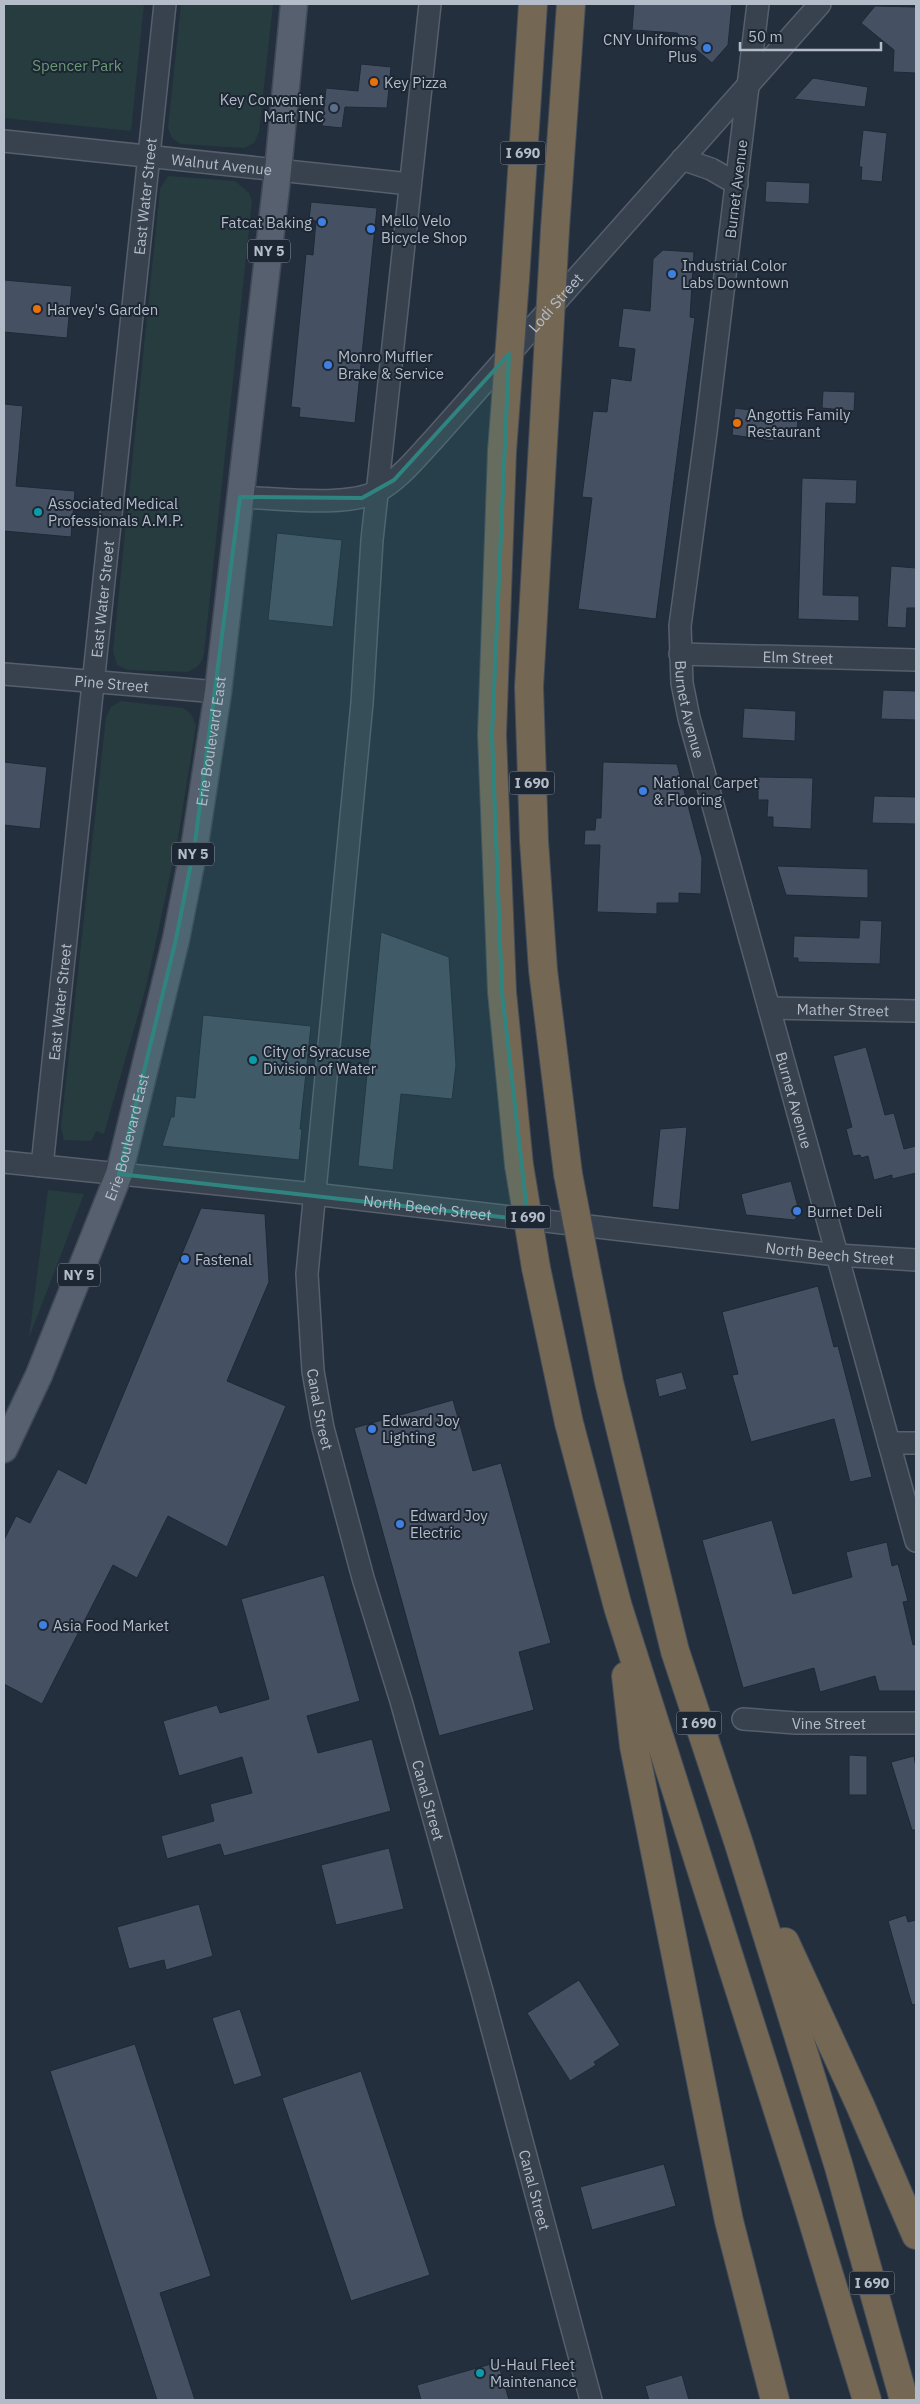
<svg xmlns="http://www.w3.org/2000/svg" width="920" height="2404" viewBox="0 0 920 2404" font-family="'IBM Plex Sans',sans-serif">
<style>
.green{fill:#263c3f}
.building{fill:#455162;stroke:#1f2835}
.lines{fill:none;stroke-linecap:round;stroke-linejoin:round}
.minor-casing{stroke:#565f6c;stroke-width:24}
.major-casing{stroke:#414a57;stroke-width:29}
.highway-casing{stroke:#434c59;stroke-width:30}
.minor{stroke:#38414e;stroke-width:21}
.major{stroke:#56606e;stroke-width:26}
.highway{stroke:#746855;stroke-width:28}
.highway-bridge-casing{stroke:#434c59;stroke-width:30;stroke-linecap:butt}
.highway-bridge{stroke:#746855;stroke-width:28}
.marked{fill:#308480;fill-opacity:0.2;stroke:#308480;stroke-width:4;stroke-linejoin:round}
.shop-dot{fill:#3f7fe0;stroke:#1d2633;stroke-width:2}
.food-dot{fill:#e8710a;stroke:#1d2633;stroke-width:2}
.service-dot{fill:#5c6f8a;stroke:#1d2633;stroke-width:2}
.culture-dot{fill:#0f9aa8;stroke:#1d2633;stroke-width:2}
.labels{text-anchor:middle;dominant-baseline:central;stroke-width:4;stroke-linejoin:round;paint-order:stroke}
.shield{fill:#1d2633;stroke:#878f9c;stroke-width:1}
.shield-label{font-size:14px;font-weight:bold;fill:#b4bcc9}
.poi-label{font-size:15px;fill:#b4bcc9;stroke:#1d2633;text-anchor:start}
.park-label{font-size:15px;fill:#6b9a76;stroke:#1d2633}
.street-label{font-size:15px;fill:#b4bcc9;stroke:#1d2633}
</style>
<rect width="100%" height="100%" fill="#242f3e"/>
<g class="green">
<path d="M4,4H144L131,131L4,118Z"/>
<path d="M181,4H273L259,132L254,143L244,148L181,144L172,138L168,128Z"/>
<path d="M168,176L235,181L249,193L252,201L204,653C202,664 197,668 187,672L128,670L117,665L113,651L160,189Z"/>
<path d="M121,701L183,708L191,714L196,725L178,838L146,987L104,1134L96,1131L91,1141L64,1140L61,1127L106,717L111,707Z"/>
<path d="M48,1190L84,1194L29,1338Z"/>
</g>
<g class="building">
<path d="M634,4H732L728,45L712,63L677,33L632,30Z"/>
<path d="M875,6L916,7V73L893,72L894,50L861,23Z"/>
<path d="M361,64L391,67L387,108L345,107L342,128L322,126L326,88L358,91Z"/>
<path d="M813,78L868,87L865,107L794,99Z"/>
<path d="M863,130L887,133L882,182L861,180L862,167H859Z"/>
<path d="M766,181L810,183L809,204L765,202Z"/>
<path d="M311,202L377,208L355,423L299,417L300,408L291,407L306,254L313,255L316,221L309,220Z"/>
<path d="M663,250L694,252L690,317L695,318L656,619L578,609L592,498L582,497L593,411L607,412L611,378L631,381L635,349L618,347L623,308L650,311L653,259Z"/>
<path d="M4,280L72,286L67,338L4,332Z"/>
<path d="M823,391L855,392L854,411L822,408Z"/>
<path d="M4,404L23,406L16,486L75,491L71,537L4,531Z"/>
<path d="M735,408L773,413L774,410L781,411V408L799,410L796,440L774,438V441L732,435Z"/>
<path d="M802,478L857,480L856,504L826,503L823,595L859,596V621L798,619Z"/>
<path d="M277,533L342,540L333,627L268,620Z"/>
<path d="M891,566L916,568V608H907L906,628L887,627Z"/>
<path d="M883,690L916,691V720L881,719Z"/>
<path d="M744,708L796,711L795,741L742,738Z"/>
<path d="M4,762L47,767L40,829L4,825Z"/>
<path d="M603,762L677,764L702,858L701,894L679,893V903H657V914L597,912L600,845H584L585,830H595L596,818H601Z"/>
<path d="M758,777L813,778L811,829L773,827V817H767L768,800H758Z"/>
<path d="M874,796L916,797V824L872,823Z"/>
<path d="M777,866L868,869V898L786,895Z"/>
<path d="M860,920L882,921L880,964L798,962V958H793L794,936L859,938Z"/>
<path d="M381,932L449,957L456,1065L452,1099L401,1094L393,1170L358,1166Z"/>
<path d="M203,1015L311,1026L300,1129H302L299,1160L162,1146L171,1117H174L176,1096L195,1098Z"/>
<path d="M866,1047L885,1115L894,1113L904,1149L916,1146V1173L892,1179V1175L874,1180L868,1156L861,1158L860,1155L853,1156L846,1129L852,1127L833,1056Z"/>
<path d="M687,1127L679,1210L652,1207L660,1129Z"/>
<path d="M791,1181L800,1214L794,1220L746,1215L741,1194Z"/>
<path d="M201,1208L265,1214L269,1282L227,1381L286,1406L227,1547L168,1516L137,1578L113,1565L42,1704L4,1684V1540L16,1516L30,1523L58,1469L86,1484Z"/>
<path d="M818,1286L834,1347L838,1346L872,1477L850,1482L834,1419L751,1442L732,1375L738,1374L722,1312Z"/>
<path d="M682,1372L687,1389L659,1397L655,1379Z"/>
<path d="M453,1400L473,1471L501,1463L551,1643L519,1652L534,1710L439,1736L354,1428Z"/>
<path d="M772,1520L793,1594L852,1577L846,1552L887,1542L892,1566L898,1564L908,1601L903,1602L913,1645L916,1644V1691H879L875,1676L820,1692L814,1668L743,1688L702,1540Z"/>
<path d="M324,1575L360,1701L307,1716L318,1753L372,1739L391,1811L224,1856L220,1844L167,1859L161,1836L214,1821L210,1804L252,1793L242,1757L179,1776L163,1721L217,1705L220,1713L269,1699L241,1599Z"/>
<path d="M849,1755L867,1756V1795H849Z"/>
<path d="M914,1756L916,1768V1830H912L891,1762Z"/>
<path d="M389,1848L404,1909L336,1925L321,1865Z"/>
<path d="M199,1904L213,1956L166,1970L164,1960L129,1969L117,1927Z"/>
<path d="M906,1915L908,1922L916,1920V2004L912,2005L888,1921Z"/>
<path d="M579,1980L620,2045L594,2062L596,2065L570,2081L527,2013Z"/>
<path d="M240,2009L262,2076L234,2085L212,2018Z"/>
<path d="M135,2044L211,2276L160,2293L195,2400H157L50,2071Z"/>
<path d="M361,2071L430,2275L351,2301L282,2098Z"/>
<path d="M664,2164L676,2206L592,2230L580,2187Z"/>
<path d="M498,2362L509,2400H421L417,2385Z"/>
<path d="M682,2375L689,2400H649L645,2386Z"/>
</g>
<g class="lines">
<defs>
<g id="minor">
<path id="s1" d="M430,4L372,540L362,703L307,1274L313,1371L323,1428L363,1578L401,1701L482,1991L591,2400"/>
<path id="s2" d="M758,4L706,432L680,626L682,683L689,718L916,1541"/>
<path id="s3" d="M4,141L410,184"/>
<path d="M682,159L711,169L737,184"/>
<path id="s4" d="M240,497C276,498 348,508 378,491C400,479 417,457 434,439L820,4"/>
<path id="s5" d="M680,654L916,660"/>
<path id="s6" d="M4,674L218,692"/>
<path id="s7" d="M769,1008L916,1011"/>
<path id="s8" d="M4,1162L314,1194L837,1255L916,1260"/>
<path id="s9" d="M42,1166L165,4"/>
<path d="M889,1443H916"/>
<path id="s10" d="M743,1719L796,1723H916"/>
</g>
<g id="major">
<path id="s11" d="M4,1449L39,1375L119,1174L176,939L195,843L218,692L278,170L294,4"/>
</g>
<g id="highway">
<path d="M555,229L571,4"/>
<path d="M515,279L533,4"/>
<path d="M546,390L529,687L534,841L543,970L568,1174"/>
<path d="M502,451L492,735L502,992L519,1165"/>
<path d="M536,1268L569,1423L618,1607L807,2202L867,2400"/>
<path d="M587,1273L609,1382L675,1651L739,1844L839,2167L904,2400"/>
<path d="M626,1676L634,1746L729,2221L775,2400"/>
<path d="M785,1942L860,2105L916,2235"/>
</g>
</defs>
<use href="#minor" class="minor-casing"/>
<use href="#major" class="major-casing"/>
<use href="#highway" class="highway-casing"/>
<use href="#minor" class="minor"/>
<use href="#major" class="major"/>
<use href="#highway" class="highway"/>
<defs>
<g id="highway-bridge">
<path d="M546,390L555,229"/>
<path d="M502,451L515,279"/>
<path d="M519,1165L536,1268"/>
<path d="M568,1174L587,1273"/>
</g>
</defs>
<use href="#highway-bridge" class="highway-bridge-casing"/>
<use href="#highway-bridge" class="highway-bridge"/>
</g>
<path class="marked" d="M509,354L492,735L502,992L528,1220L119,1174L176,939L195,843L240,497L362,498L394,480Z"/>
<g class="shop-dot">
<circle cx="707" cy="48" r="5"/>
<circle cx="322" cy="222" r="5"/>
<circle cx="371" cy="229" r="5"/>
<circle cx="672" cy="274" r="5"/>
<circle cx="328" cy="365" r="5"/>
<circle cx="643" cy="791" r="5"/>
<circle cx="797" cy="1211" r="5"/>
<circle cx="185" cy="1259" r="5"/>
<circle cx="372" cy="1429" r="5"/>
<circle cx="400" cy="1524" r="5"/>
<circle cx="43" cy="1625" r="5"/>
</g>
<g class="food-dot">
<circle cx="374" cy="82" r="5"/>
<circle cx="37" cy="309" r="5"/>
<circle cx="737" cy="423" r="5"/>
</g>
<circle class="service-dot" cx="334" cy="108" r="5"/>
<g class="culture-dot">
<circle cx="38" cy="512" r="5"/>
<circle cx="253" cy="1060" r="5"/>
<circle cx="480" cy="2373" r="5"/>
</g>
<g class="labels">
<g class="shield">
<rect x="500.5" y="141.5" width="45" height="23" rx="4"/>
<rect x="248" y="239.5" width="42" height="23" rx="4"/>
<rect x="509.5" y="771.5" width="45" height="23" rx="4"/>
<rect x="172" y="842.5" width="42" height="23" rx="4"/>
<rect x="505.5" y="1205.5" width="45" height="23" rx="4"/>
<rect x="58" y="1263.5" width="42" height="23" rx="4"/>
<rect x="676.5" y="1711.5" width="45" height="23" rx="4"/>
<rect x="849.5" y="2271.5" width="45" height="23" rx="4"/>
</g>
<g class="shield-label">
<text x="523" y="153">I 690</text>
<text x="269" y="251">NY 5</text>
<text x="532" y="783">I 690</text>
<text x="193" y="854">NY 5</text>
<text x="528" y="1217">I 690</text>
<text x="79" y="1275">NY 5</text>
<text x="699" y="1723">I 690</text>
<text x="872" y="2283">I 690</text>
</g>
<g class="poi-label">
<text x="697" y="39" text-anchor="end">CNY Uniforms<tspan x="697" dy="17">Plus</tspan></text>
<text x="384" y="82">Key Pizza</text>
<text x="324" y="99" text-anchor="end">Key Convenient<tspan x="324" dy="17">Mart INC</tspan></text>
<text x="381" y="220">Mello Velo<tspan x="381" dy="17">Bicycle Shop</tspan></text>
<text x="312" y="222" text-anchor="end">Fatcat Baking</text>
<text x="682" y="265">Industrial Color<tspan x="682" dy="17">Labs Downtown</tspan></text>
<text x="47" y="309">Harvey's Garden</text>
<text x="338" y="356">Monro Muffler<tspan x="338" dy="17">Brake &amp; Service</tspan></text>
<text x="747" y="414">Angottis Family<tspan x="747" dy="17">Restaurant</tspan></text>
<text x="48" y="503">Associated Medical<tspan x="48" dy="17">Professionals A.M.P.</tspan></text>
<text x="653" y="782">National Carpet<tspan x="653" dy="17">&amp; Flooring</tspan></text>
<text x="263" y="1051">City of Syracuse<tspan x="263" dy="17">Division of Water</tspan></text>
<text x="807" y="1211">Burnet Deli</text>
<text x="195" y="1259">Fastenal</text>
<text x="382" y="1420">Edward Joy<tspan x="382" dy="17">Lighting</tspan></text>
<text x="410" y="1515">Edward Joy<tspan x="410" dy="17">Electric</tspan></text>
<text x="53" y="1625">Asia Food Market</text>
<text x="490" y="2364">U-Haul Fleet<tspan x="490" dy="17">Maintenance</tspan></text>
</g>
<g class="park-label">
<text x="77" y="65">Spencer Park</text>
</g>
<g class="street-label">
<text stroke="none"><textPath href="#s3" startOffset="219">Walnut Avenue</textPath></text>
<text transform="translate(736 189) rotate(-83)">Burnet Avenue</text>
<text stroke="none"><textPath href="#s9" startOffset="975">East Water Street</textPath></text>
<text stroke="none"><textPath href="#s4" startOffset="399">Lodi Street</textPath></text>
<text stroke="none"><textPath href="#s9" startOffset="570">East Water Street</textPath></text>
<text stroke="none"><textPath href="#s5" startOffset="118">Elm Street</textPath></text>
<text stroke="none"><textPath href="#s6" startOffset="108">Pine Street</textPath></text>
<text stroke="none"><textPath href="#s2" startOffset="711">Burnet Avenue</textPath></text>
<text stroke="none"><textPath href="#s11" startOffset="741">Erie Boulevard East</textPath></text>
<text stroke="none"><textPath href="#s9" startOffset="165">East Water Street</textPath></text>
<text stroke="none"><textPath href="#s7" startOffset="74">Mather Street</textPath></text>
<text stroke="none"><textPath href="#s2" startOffset="1116">Burnet Avenue</textPath></text>
<text stroke="none"><textPath href="#s11" startOffset="336">Erie Boulevard East</textPath></text>
<text stroke="none"><textPath href="#s8" startOffset="426">North Beech Street</textPath></text>
<text stroke="none"><textPath href="#s8" startOffset="831">North Beech Street</textPath></text>
<text stroke="none"><textPath href="#s1" startOffset="1412">Canal Street</textPath></text>
<text stroke="none"><textPath href="#s10" startOffset="86">Vine Street</textPath></text>
<text stroke="none"><textPath href="#s1" startOffset="1818">Canal Street</textPath></text>
<text stroke="none"><textPath href="#s1" startOffset="2222">Canal Street</textPath></text>
</g>
</g>
<rect width="920" height="2404" fill="none" stroke="#b4bcc9" stroke-width="10"/>
<path d="M740 42v8h141v-8" fill="none" stroke="#b4bcc9" stroke-width="2.5"/>
<text x="748" y="42" font-size="15" fill="#b4bcc9" stroke="#1d2633" stroke-width="4" paint-order="stroke">50 m</text>
</svg>
